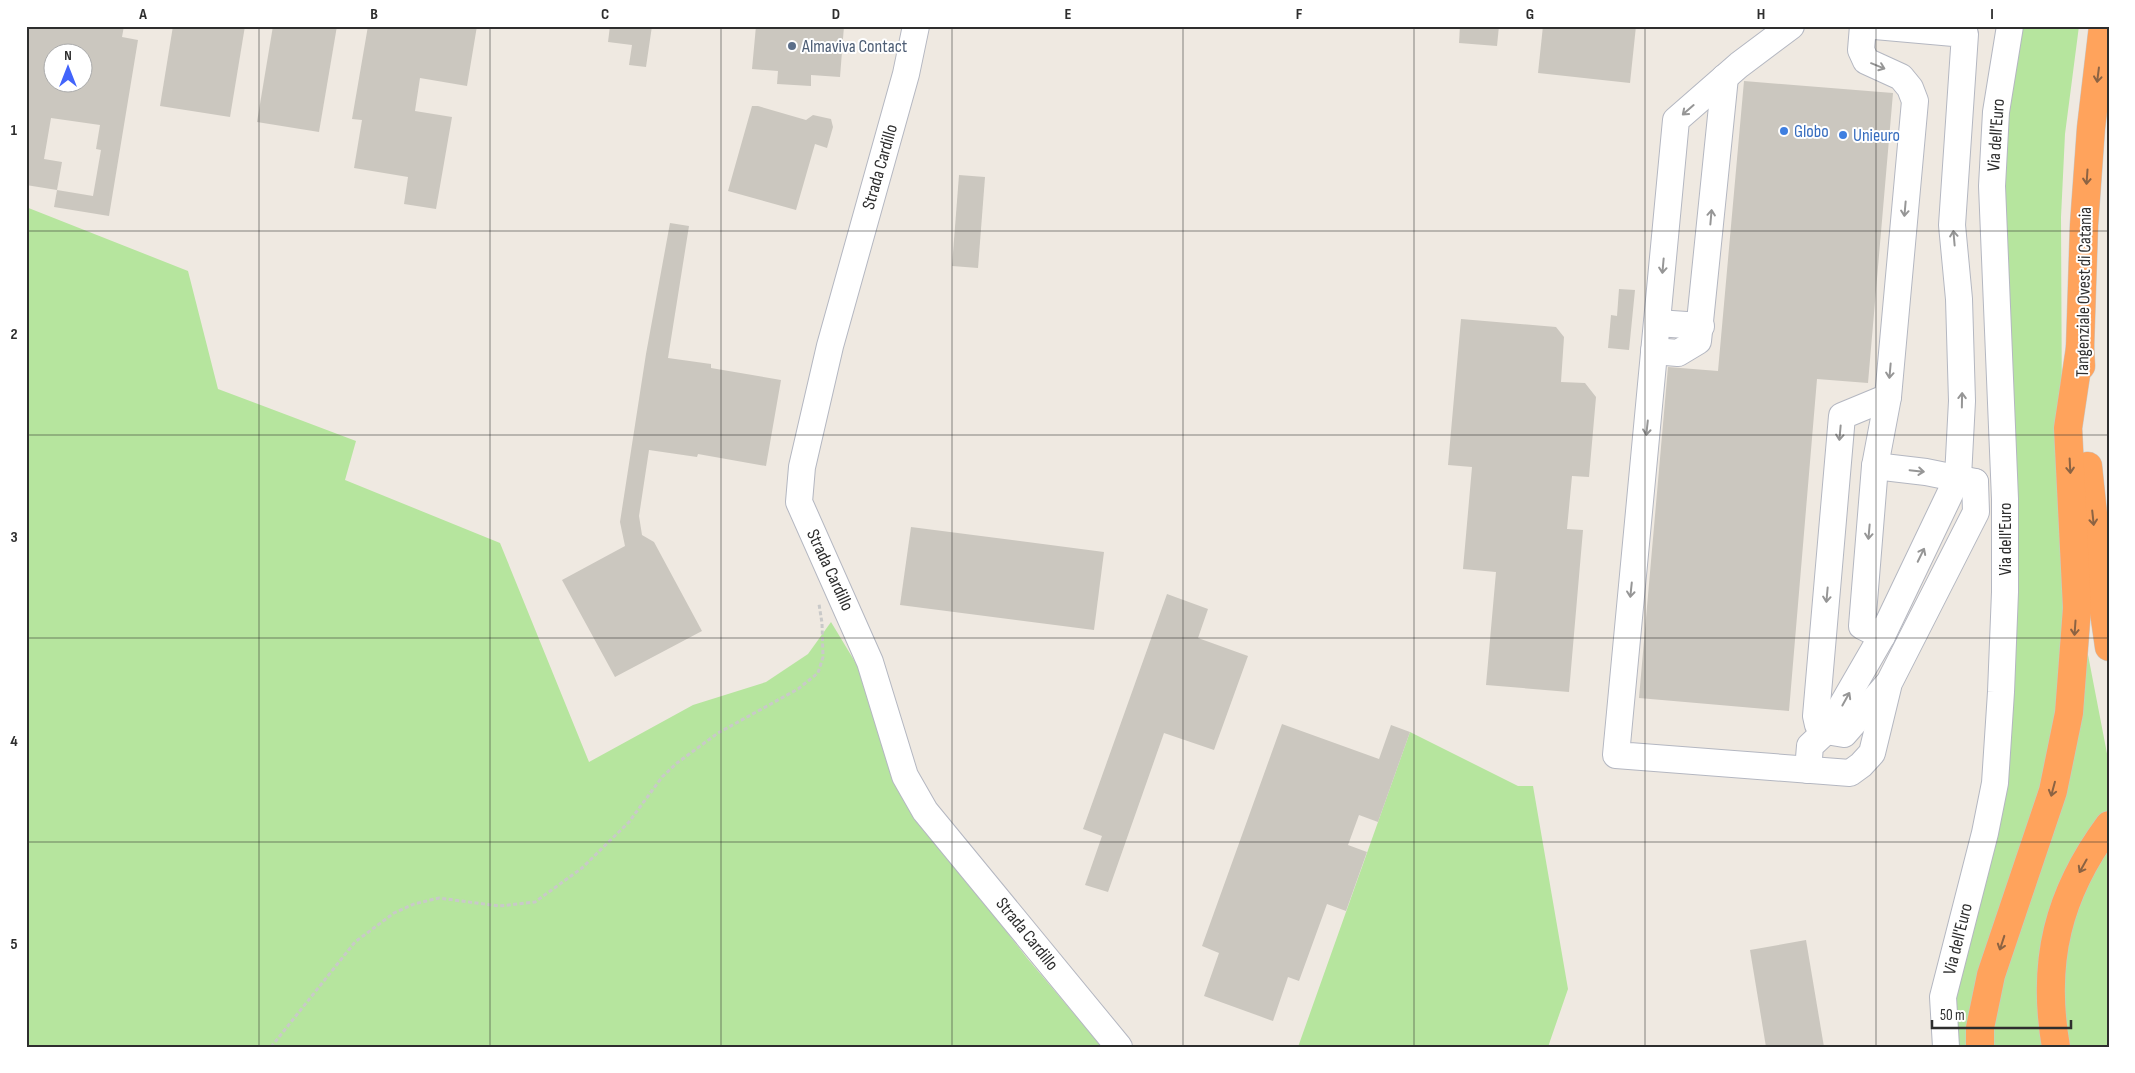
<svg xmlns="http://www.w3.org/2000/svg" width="2135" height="1073" viewBox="0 0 2135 1073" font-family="'Sofia Sans Condensed',sans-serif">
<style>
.green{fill:#b6e59e}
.building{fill:#cbc7bf;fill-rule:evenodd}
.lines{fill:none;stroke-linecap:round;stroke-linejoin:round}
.minor-casing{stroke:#b4b7c1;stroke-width:28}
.highway-casing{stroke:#c9c9c9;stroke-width:29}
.path{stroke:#c9c9c9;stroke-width:3;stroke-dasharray:4 2.5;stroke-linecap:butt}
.minor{stroke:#fff;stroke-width:26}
.highway{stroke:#ffa35c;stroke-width:28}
.oneway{stroke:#969696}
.oneway2{stroke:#8c6343}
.grid{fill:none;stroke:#2e2e2e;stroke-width:1;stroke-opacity:0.55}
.service-dot{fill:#5c6f8a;stroke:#fff;stroke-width:2}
.shop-dot{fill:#3f7fe0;stroke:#fff;stroke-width:2}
.labels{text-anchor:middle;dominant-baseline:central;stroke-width:4;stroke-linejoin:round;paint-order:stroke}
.service-label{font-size:18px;fill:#4e5e75;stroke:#fff;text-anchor:start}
.shop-label{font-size:18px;fill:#366cbe;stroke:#fff;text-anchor:start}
.street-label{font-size:18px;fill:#2e2e2e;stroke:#fff}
.neatline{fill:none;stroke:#2e2e2e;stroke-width:2}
.grid-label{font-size:16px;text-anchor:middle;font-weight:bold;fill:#2e2e2e}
</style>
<rect width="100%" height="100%" fill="#efe9e1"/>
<g class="green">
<path d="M2019,26H2079L2065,134L2061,217L2062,424L2067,565L2062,668L2051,762L1969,1047H1953V1008L2001,810L2002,148Z"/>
<path d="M26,207L188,271L218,389L356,441L345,480L500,543L589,762L693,705L766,682L808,654L831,622L860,670L918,818L1027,958L1102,1047H26Z"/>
<path d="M2084,634L2109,764V811L2084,843L2047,1047H1987Z"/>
<path d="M1410,732L1518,786H1533L1568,989L1548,1047H1298Z"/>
<path d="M2109,840V1047H2063L2061,944Z"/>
</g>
<g class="building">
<path d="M26,26H124L122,37L138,40L109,216L54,207L57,190L26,185ZM52,52H82V82H52ZM51,118L100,125L96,149L101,150L93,196L57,190L62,162L44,159Z"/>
<path d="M173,26H245L230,117L160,106Z"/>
<path d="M273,26H337L319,132L257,122Z"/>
<path d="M368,26H477L467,86L420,78L415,111L452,117L436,209L404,204L408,177L354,168L362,120L352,119Z"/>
<path d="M610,26H652L646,67L629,65L632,45L608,42Z"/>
<path d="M756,26H844L840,77L811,75V86L777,84L778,71L752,69Z"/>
<path d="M1460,26H1499L1497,46L1459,43Z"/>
<path d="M1543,26H1636L1630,83L1538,73Z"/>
<path d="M1744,81L1893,93L1868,383L1817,379L1789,711L1639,698L1668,367L1718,371Z"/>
<path d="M752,106H758L806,120L813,115L831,119L833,127L827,148L815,144L796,210L728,191Z"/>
<path d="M959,175L985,177L978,268L952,266Z"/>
<path d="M670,223L689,226L668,358L711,364V368L781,380L766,466L698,454L697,457L649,450L639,516L642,535L654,542L702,631L615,677L562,580L625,546L620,522L646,354Z"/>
<path d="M1619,289L1635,290L1629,350L1608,348L1611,315L1617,316Z"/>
<path d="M1461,319L1556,327L1564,337L1561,382L1585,383L1596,397L1589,477L1572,476L1567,529L1583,530L1569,692L1486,685L1496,572L1463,569L1472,467L1448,465Z"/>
<path d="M911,527L1104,552L1094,630L900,605Z"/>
<path d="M1167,594L1208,609L1198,638L1248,656L1214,750L1164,733L1108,892L1085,885L1102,836L1083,829Z"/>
<path d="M1282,724L1379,759L1391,725L1410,732L1378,822L1359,815L1348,845L1367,852L1346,911L1327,904L1299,981L1288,977L1273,1021L1204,996L1219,953L1202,946Z"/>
<path d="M1806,940L1824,1047H1766L1750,950Z"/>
</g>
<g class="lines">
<defs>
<g id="minor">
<path d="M916,26L906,74L830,346L802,467L799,502L870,662L905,776L925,811L1119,1047"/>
<path d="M1791,26L1739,65L1676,120L1616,755L1850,773L1861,765L1872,753L1889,683L1976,512L1975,482"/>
<path d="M1863,26L1861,50L1866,61L1901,77L1910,88L1915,101L1888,397L1875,466L1862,626L1882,636"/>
<path d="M1657,323L1701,326"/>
<path d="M1654,351L1678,353L1698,341L1725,77"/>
<path d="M1875,466L1926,472L1975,482"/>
<path d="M1886,686L1844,734L1826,731L1818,725L1816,716L1842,416L1888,397"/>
<path d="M1808,770L1810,746L1826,731L1838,712L1882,636L1958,477L1962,401L1959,299L1952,225L1965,34L1875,26"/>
<path d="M1946,1047L1943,997L1985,833L1995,783L2001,692L2005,592V499L1992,186L1996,112L2010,26"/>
</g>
<g id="highway">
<path d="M2081,366L2080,348L2084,225L2091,128L2103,26"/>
<path d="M2088,466L2102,598L2109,647"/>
<path d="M1980,1047V1028L1991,975L2053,791L2069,713L2077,608L2068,428L2080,348"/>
<path d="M2056,1047C2041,962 2058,894 2109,825"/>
</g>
</defs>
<use href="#minor" class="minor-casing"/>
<use href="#highway" class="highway-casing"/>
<path class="path" d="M271,1047L355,942L394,913L414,904L439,898L499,906L535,902L582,868L629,822L662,777L677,763L718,733L798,689L818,673L823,657L822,623L819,604"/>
<use href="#minor" class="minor"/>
<use href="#highway" class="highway"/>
</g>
<defs><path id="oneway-shaft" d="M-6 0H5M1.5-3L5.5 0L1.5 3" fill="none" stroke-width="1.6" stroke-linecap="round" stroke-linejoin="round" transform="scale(1.25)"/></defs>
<g class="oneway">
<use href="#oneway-shaft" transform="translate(1878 66) rotate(22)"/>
<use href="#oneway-shaft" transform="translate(1688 110) rotate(139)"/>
<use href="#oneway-shaft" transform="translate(1905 209) rotate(95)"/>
<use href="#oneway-shaft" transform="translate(1711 217) rotate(-85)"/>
<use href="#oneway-shaft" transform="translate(1954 238) rotate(-95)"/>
<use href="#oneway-shaft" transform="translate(1663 266) rotate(95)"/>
<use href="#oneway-shaft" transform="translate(1890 371) rotate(95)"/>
<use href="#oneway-shaft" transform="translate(1962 400) rotate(-89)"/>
<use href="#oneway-shaft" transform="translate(1647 428) rotate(96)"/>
<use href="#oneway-shaft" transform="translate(1840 433) rotate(95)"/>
<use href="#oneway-shaft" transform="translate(1917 471) rotate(6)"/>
<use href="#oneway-shaft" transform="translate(1869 532) rotate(95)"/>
<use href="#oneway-shaft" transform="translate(1921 555) rotate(-64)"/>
<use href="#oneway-shaft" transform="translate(1631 590) rotate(96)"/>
<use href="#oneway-shaft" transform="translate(1827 595) rotate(95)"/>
<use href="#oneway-shaft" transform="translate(1846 699) rotate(-61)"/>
</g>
<g class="oneway2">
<use href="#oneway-shaft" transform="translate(2098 75) rotate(97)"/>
<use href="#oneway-shaft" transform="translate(2087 177) rotate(94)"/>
<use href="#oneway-shaft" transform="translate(2070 466) rotate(87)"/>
<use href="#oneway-shaft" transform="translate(2093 518) rotate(84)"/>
<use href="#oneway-shaft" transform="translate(2075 628) rotate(94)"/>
<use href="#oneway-shaft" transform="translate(2053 789) rotate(105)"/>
<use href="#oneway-shaft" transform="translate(2083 866) rotate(119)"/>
<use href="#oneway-shaft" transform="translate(2002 943) rotate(108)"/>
</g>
<path class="grid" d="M259,26V1047M490,26V1047M721,26V1047M952,26V1047M1183,26V1047M1414,26V1047M1645,26V1047M1876,26V1047M26,231H2109M26,435H2109M26,638H2109M26,842H2109"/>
<circle class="service-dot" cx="792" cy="46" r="5"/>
<g class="shop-dot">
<circle cx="1784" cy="131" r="5"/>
<circle cx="1843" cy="135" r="5"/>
</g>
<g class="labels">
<g class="service-label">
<text x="802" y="46">Almaviva Contact</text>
</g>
<g class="shop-label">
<text x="1794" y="131">Globo</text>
<text x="1853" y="135">Unieuro</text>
</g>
<g class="street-label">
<text transform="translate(1996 135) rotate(-86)">Via dell'Euro</text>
<text transform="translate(880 167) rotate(-74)">Strada Cardillo</text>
<text transform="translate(2084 292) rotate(-89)">Tangenziale Ovest di Catania</text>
<text transform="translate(2005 539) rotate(-90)">Via dell'Euro</text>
<text transform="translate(830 570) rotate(65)">Strada Cardillo</text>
<text transform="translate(1027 934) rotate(51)">Strada Cardillo</text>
<text transform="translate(1958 939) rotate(-76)">Via dell'Euro</text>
</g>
</g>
<rect width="2135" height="1073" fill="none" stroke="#ffffff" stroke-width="55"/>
<g transform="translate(68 68)"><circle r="24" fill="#ffffff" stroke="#ababab"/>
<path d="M0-4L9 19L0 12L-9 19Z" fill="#4264fb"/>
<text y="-8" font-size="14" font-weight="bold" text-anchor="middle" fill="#2e2e2e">N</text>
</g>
<path d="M1932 1020v8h139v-8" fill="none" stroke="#2e2e2e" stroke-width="2.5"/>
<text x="1940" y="1020" font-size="15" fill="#2e2e2e" stroke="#ffffff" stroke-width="4" paint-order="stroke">50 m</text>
<rect x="28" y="28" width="2080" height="1018" class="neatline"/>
<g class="grid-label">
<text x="143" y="19">A</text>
<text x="374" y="19">B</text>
<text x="605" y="19">C</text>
<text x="836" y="19">D</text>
<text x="1068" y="19">E</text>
<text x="1299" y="19">F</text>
<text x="1530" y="19">G</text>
<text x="1761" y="19">H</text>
<text x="1992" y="19">I</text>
<text x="14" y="135">1</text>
<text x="14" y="339">2</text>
<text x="14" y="542">3</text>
<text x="14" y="746">4</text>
<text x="14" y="949">5</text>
</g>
</svg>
